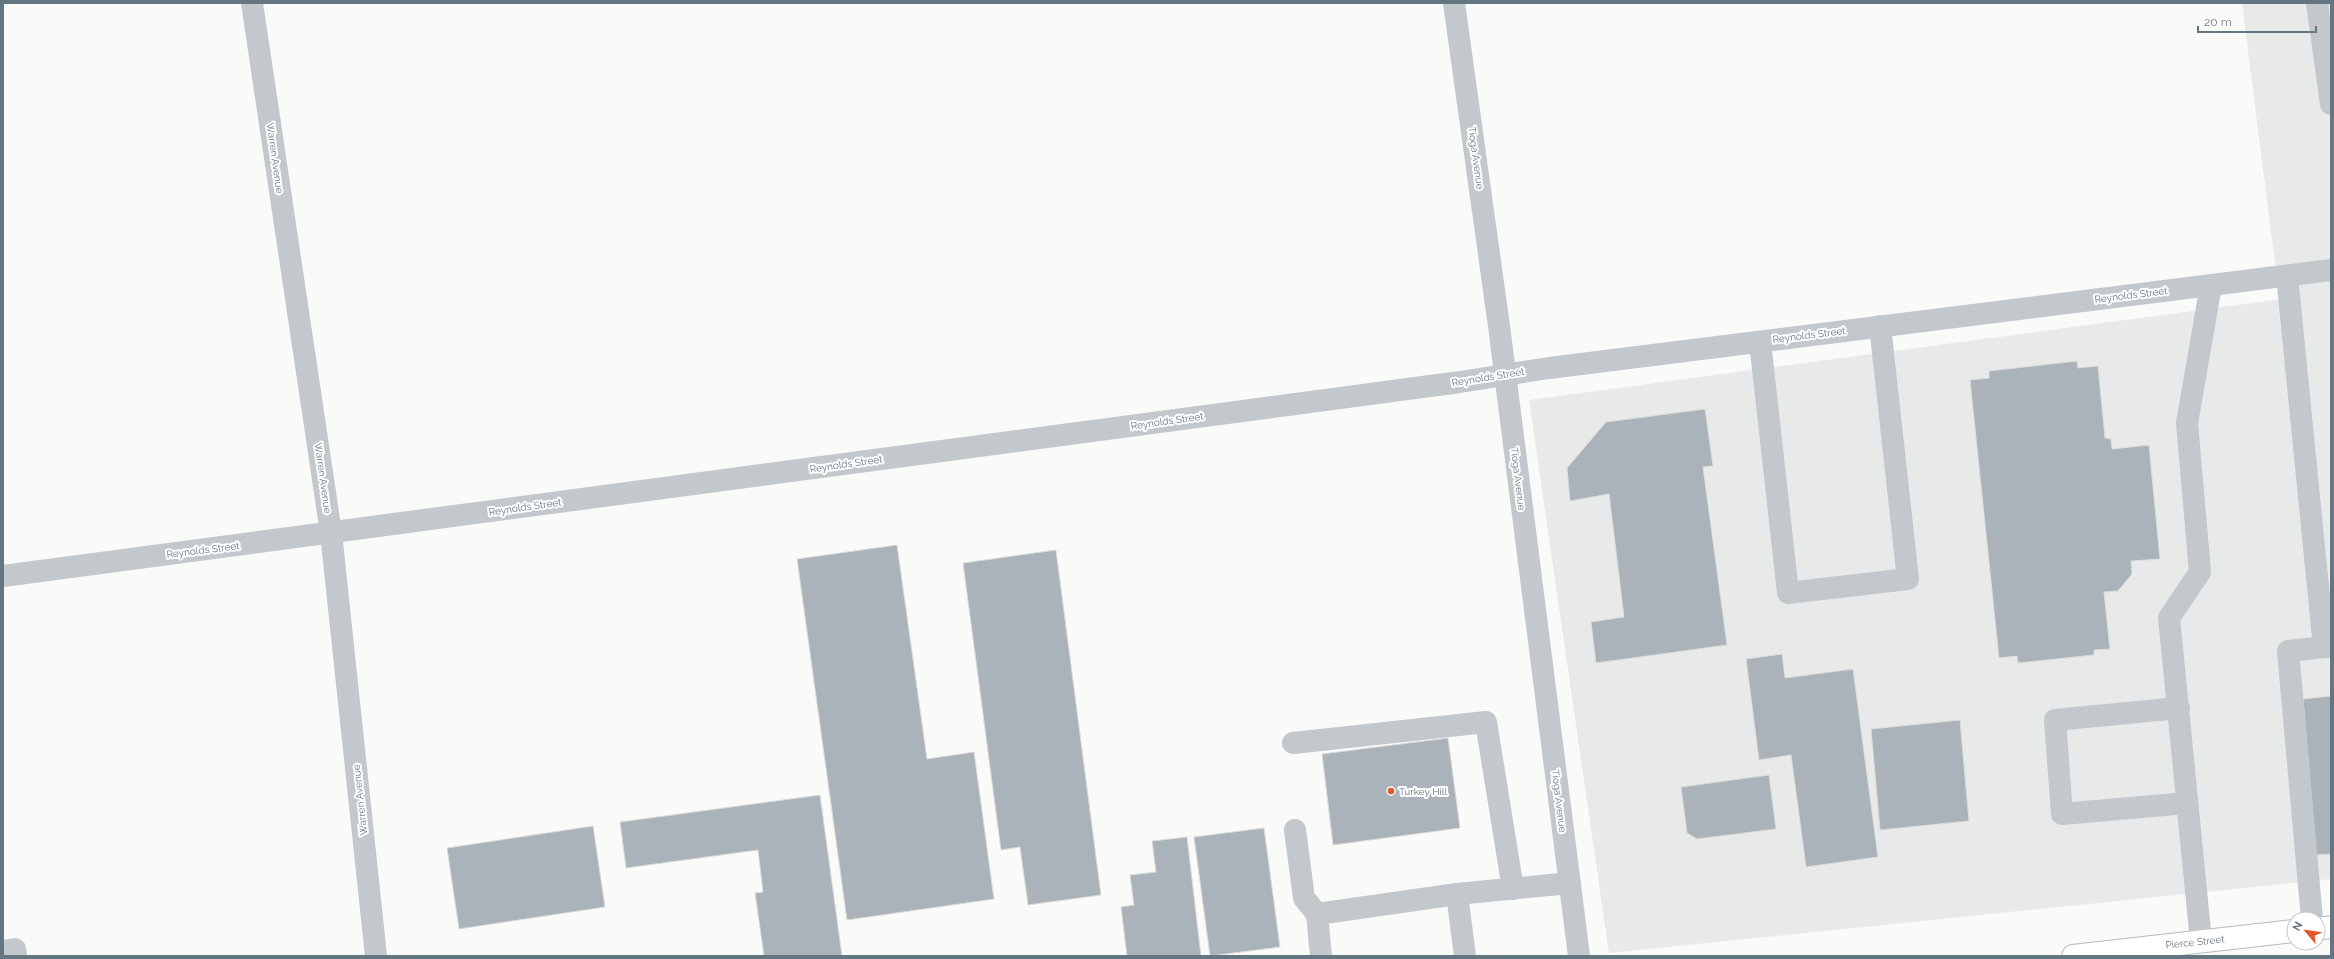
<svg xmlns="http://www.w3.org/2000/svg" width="2334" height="959" viewBox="0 0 2334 959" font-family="Raleway,sans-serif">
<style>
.built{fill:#e8e9e9}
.building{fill:#aab3b9;stroke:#dcdcda}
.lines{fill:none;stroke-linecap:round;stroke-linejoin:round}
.major-casing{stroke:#b5babe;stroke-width:24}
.minor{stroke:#c3c8cc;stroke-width:22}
.major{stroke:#fff;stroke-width:22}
.poi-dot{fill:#e4572e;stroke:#fff;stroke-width:1.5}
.labels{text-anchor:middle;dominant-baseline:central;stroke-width:4;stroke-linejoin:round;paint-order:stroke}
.street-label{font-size:10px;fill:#657683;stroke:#fff}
.poi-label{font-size:10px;fill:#657683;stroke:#fff;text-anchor:start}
</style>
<rect width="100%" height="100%" fill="#fafaf8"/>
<path class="built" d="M2242,3H2331V879L1609,953L1529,400L2282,299L2274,256Z"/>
<g class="building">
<path d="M2077,361L2078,368L2098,366L2105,438L2111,439L2112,449L2149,445L2160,559L2131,561L2132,574L2118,591L2104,592L2110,649L2094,650V655L2018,663L2017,656L1999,658L1970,380L1989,378V371Z"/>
<path d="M1705,409L1713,466L1703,467L1727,645L1596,663L1591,622L1624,617L1609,494L1570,501L1567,468L1606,422Z"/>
<path d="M897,545L927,759L974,752L994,899L847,920L797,559Z"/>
<path d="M1056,550L1101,895L1028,905L1020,847L1001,850L963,563Z"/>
<path d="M1782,654L1785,678L1853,669L1878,857L1806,867L1791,755L1759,760L1746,659Z"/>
<path d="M2331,696V854L2316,855L2303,699Z"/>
<path d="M1960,720L1969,821L1880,830L1871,729Z"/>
<path d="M1448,738L1460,828L1333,845L1322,754Z"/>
<path d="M1769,775L1776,829L1697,839L1687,833L1681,787Z"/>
<path d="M820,795L842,956H764L755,893L763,892L758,850L626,868L620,822Z"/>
<path d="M593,826L605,907L459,929L447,848Z"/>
<path d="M1264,828L1280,947L1210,956L1194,837Z"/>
<path d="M1187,837L1201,956H1127L1121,907L1134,905L1130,875L1156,872L1152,841Z"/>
</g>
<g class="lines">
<defs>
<g id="major">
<path d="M2318,929L2331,927"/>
<path d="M2073,956L2294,931"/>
</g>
</defs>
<use href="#major" class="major-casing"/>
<g class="minor">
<path d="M252,3L331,533L376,956"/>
<path d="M1454,3L1499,326L1579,956"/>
<path d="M2317,3L2331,104"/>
<path d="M2287,276L2324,647H2331"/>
<path d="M1760,342L1788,593L1908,579L1880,326"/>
<path d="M3,576L1460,382L1549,368L2331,270"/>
<path d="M2179,708L2055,720L2062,814L2187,803"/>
<path d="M1293,743L1486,722L1513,889"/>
<path d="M1295,830L1304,898L1317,914"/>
<path d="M1457,894L1465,956"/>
<path d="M2312,919L2288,651L2324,647"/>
<path d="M2201,941L2169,618L2200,572L2187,423L2211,285"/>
<path d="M3,951L15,949L16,956"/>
<path d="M1321,956L1317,914L1457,894L1570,883"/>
</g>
<use href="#major" class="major"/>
</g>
<circle class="poi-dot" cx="1391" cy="791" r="4"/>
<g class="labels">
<g class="street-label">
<text transform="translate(275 158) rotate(82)">Warren Avenue</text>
<text transform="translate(1476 158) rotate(82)">Tioga Avenue</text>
<text transform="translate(2131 295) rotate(-7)">Reynolds Street</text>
<text transform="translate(1809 335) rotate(-7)">Reynolds Street</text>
<text transform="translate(1488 377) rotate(-9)">Reynolds Street</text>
<text transform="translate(1167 421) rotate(-8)">Reynolds Street</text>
<text transform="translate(846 464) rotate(-8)">Reynolds Street</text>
<text transform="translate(323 478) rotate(82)">Warren Avenue</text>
<text transform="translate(1518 479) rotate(83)">Tioga Avenue</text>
<text transform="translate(525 507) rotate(-8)">Reynolds Street</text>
<text transform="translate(203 550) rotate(-7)">Reynolds Street</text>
<text transform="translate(360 800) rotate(-96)">Warren Avenue</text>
<text transform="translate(1559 801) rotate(83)">Tioga Avenue</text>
<text transform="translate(2195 942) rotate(-6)">Pierce Street</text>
</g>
<g class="poi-label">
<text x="1399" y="791">Turkey Hill</text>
</g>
</g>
<rect width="2334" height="959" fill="none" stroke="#657683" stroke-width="8"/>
<g transform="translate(2306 931) rotate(299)"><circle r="19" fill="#ffffff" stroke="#c1c8cd"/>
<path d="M0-3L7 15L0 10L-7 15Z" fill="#e4572e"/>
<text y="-6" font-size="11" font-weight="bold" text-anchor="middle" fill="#657683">N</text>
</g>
<path d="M2198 26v6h118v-6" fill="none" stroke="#657683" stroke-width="2"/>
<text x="2204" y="26" font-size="12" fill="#657683" stroke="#ffffff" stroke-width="3" paint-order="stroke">20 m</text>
</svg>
